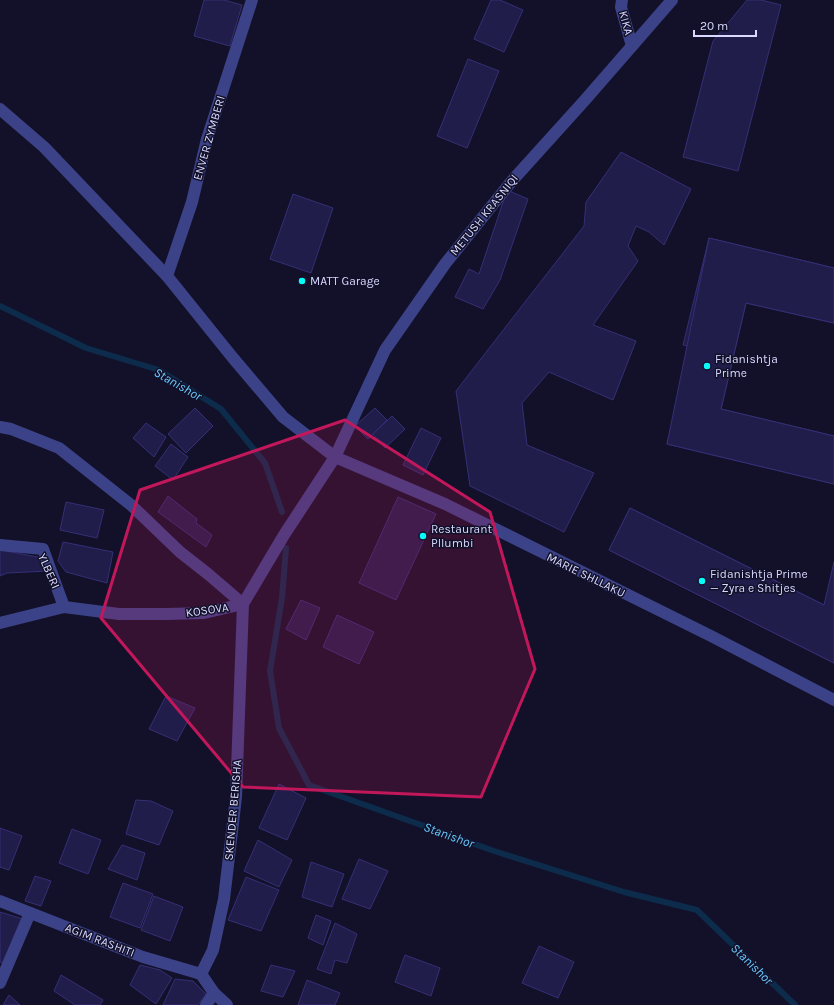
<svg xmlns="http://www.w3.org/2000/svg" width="834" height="1005" viewBox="0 0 834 1005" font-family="Karla,sans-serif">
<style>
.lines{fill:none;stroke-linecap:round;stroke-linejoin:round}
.stream{stroke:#0d2b4b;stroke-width:6}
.building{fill:#211d4a;stroke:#352f75}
.minor{stroke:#3c4287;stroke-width:12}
.marked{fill:#c2185b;fill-opacity:0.2;stroke:#c2185b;stroke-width:3;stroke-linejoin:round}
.poi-dot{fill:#08fcf9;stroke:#121129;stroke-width:1.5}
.labels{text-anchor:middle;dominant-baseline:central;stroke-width:3;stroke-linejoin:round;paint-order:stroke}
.street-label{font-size:12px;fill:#d9d9ff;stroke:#121129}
.poi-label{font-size:12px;fill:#d9d9ff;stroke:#121129;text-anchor:start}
.water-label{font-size:13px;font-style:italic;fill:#69c9fd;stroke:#121129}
</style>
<rect width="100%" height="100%" fill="#121129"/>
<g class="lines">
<g class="stream">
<path d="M0,306L86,348L159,370L221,409L265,463L282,512"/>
<path d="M286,548L282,598L270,671L279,728L309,785L494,851L624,892L697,910L795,1005"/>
</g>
</g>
<g class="building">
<path d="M204,0H224L242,5L230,46L194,36Z"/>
<path d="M491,0H500L523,10L504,52L474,39Z"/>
<path d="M747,0H761L781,5L738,171L683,157L713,41Z"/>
<path d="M468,59L499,71L467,148L437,136Z"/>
<path d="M621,152L691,189L664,245L649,232L636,226L628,246L638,261L593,325L636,341L613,400L549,372L522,403L527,445L594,473L564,532L470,486L456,391L584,226L586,202Z"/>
<path d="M507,190L528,199L500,280L483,309L455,297L469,269L479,274Z"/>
<path d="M293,194L333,208L311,273L270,259Z"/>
<path d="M709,238L834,268V323L746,303L721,409L834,436V484L667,444L691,347L683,345Z"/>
<path d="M709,238L834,268V323L746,303L721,409L834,436V484L667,444Z"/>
<path d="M195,408L213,426L186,453L168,434Z"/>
<path d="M375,408L387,420L368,439L355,426Z"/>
<path d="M392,416L405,429L385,448L373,434Z"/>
<path d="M146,423L166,437L154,457L133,438Z"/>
<path d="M421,428L441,438L423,475L403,465Z"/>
<path d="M171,444L188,457L173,480L155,466Z"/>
<path d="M168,496L197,519L196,523L212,535L206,547L158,512Z"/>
<path d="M398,497L436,514L396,600L359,583Z"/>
<path d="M66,502L104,510L97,538L60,530Z"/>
<path d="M630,508L834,610V663L609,550Z"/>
<path d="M630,508L824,605L834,562V663L609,550Z"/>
<path d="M63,542L113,552L107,583L66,572L58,561Z"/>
<path d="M0,550L43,558L48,571L7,573L0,576Z"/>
<path d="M301,600L320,608L306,640L286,629Z"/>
<path d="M337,615L374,632L359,664L323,647Z"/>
<path d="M166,696L195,708L177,741L149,729Z"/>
<path d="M279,784L306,798L287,840L259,828Z"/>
<path d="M136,800L151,801L173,811L159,845L126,834Z"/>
<path d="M0,828L22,836L9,870L0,867Z"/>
<path d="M72,829L101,840L88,874L59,863Z"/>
<path d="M258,840L292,860L279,887L244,871Z"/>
<path d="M122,845L145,853L137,880L108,869Z"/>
<path d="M359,859L388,871L370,909L342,899Z"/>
<path d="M311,862L344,874L332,907L302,897Z"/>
<path d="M35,876L51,881L41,906L25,901Z"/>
<path d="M246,877L279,890L261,931L228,920Z"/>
<path d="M123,883L153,894L140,928L110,917Z"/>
<path d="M154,896L183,907L170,941L141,930Z"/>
<path d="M0,912L23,919L4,964L0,962Z"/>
<path d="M316,915L331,921L323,945L308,938Z"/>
<path d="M335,923L357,934L347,963L335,960L331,974L317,969Z"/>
<path d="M539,946L574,962L558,998L522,983Z"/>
<path d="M405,955L440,968L431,996L395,982Z"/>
<path d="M140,965L160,970L172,978L156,1004L130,985Z"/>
<path d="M271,965L295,971L283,997L261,991Z"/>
<path d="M61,975L103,1000L100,1005H75L54,991Z"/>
<path d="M175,979L193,981L206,994L198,1005H163Z"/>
<path d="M307,980L340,993L335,1005H298Z"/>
<path d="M9,995L20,1005H3Z"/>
</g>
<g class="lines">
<g class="minor">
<path d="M622,0L621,7L632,46"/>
<path d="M0,109L44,147L167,276L233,358L283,417L335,457L445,504L711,636L834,700"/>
<path d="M167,276L192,202L207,139L252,0"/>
<path d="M0,427L11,429L59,448L131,505L180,552L208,574L243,604L236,797L224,899L213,950L201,974L214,993L227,1005"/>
<path d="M0,545L43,549L64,607"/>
<path d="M0,623L64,607L119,614H167L204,613L243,604L284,535L335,457L385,350L445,264L511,182L585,100L672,0"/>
<path d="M0,901L143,957L201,974"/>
<path d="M0,983L30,913"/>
<path d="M206,1005L214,993"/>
</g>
</g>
<path class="marked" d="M345,420L490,512L535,669L481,797L243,787L101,618L140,490Z"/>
<g class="poi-dot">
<circle cx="302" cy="281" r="4"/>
<circle cx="707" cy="366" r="4"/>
<circle cx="423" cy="536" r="4"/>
<circle cx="702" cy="581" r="4"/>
</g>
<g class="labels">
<g class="street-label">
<text transform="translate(626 23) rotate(75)">KIKA</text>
<text transform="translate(209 138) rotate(-74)">ENVER ZYMBERI</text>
<text transform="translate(484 215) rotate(-51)">METUSH KRASNIQI</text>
<text transform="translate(49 571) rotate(66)">YLBERI</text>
<text transform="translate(586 575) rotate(26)">MARIE SHLLAKU</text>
<text transform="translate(207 610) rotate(-8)">KOSOVA</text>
<text transform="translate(233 810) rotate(-85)">SKENDER BERISHA</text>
<text transform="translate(100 940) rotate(21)">AGIM RASHITI</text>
</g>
<g class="poi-label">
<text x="310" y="281">MATT Garage</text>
<text x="715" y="359">Fidanishtja<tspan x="715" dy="14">Prime</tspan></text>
<text x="431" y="529">Restaurant<tspan x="431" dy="14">Pllumbi</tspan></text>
<text x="710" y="574">Fidanishtja Prime<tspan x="710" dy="14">— Zyra e Shitjes</tspan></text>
</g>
<g class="water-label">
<text transform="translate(178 384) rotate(30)">Stanishor</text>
<text transform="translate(449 835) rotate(20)">Stanishor</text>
<text transform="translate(752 964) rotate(44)">Stanishor</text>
</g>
</g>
<path d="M694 30v6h62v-6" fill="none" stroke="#d9d9ff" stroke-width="2"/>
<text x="700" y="30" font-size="12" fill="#d9d9ff" stroke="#121129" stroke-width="3" paint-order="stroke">20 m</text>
</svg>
